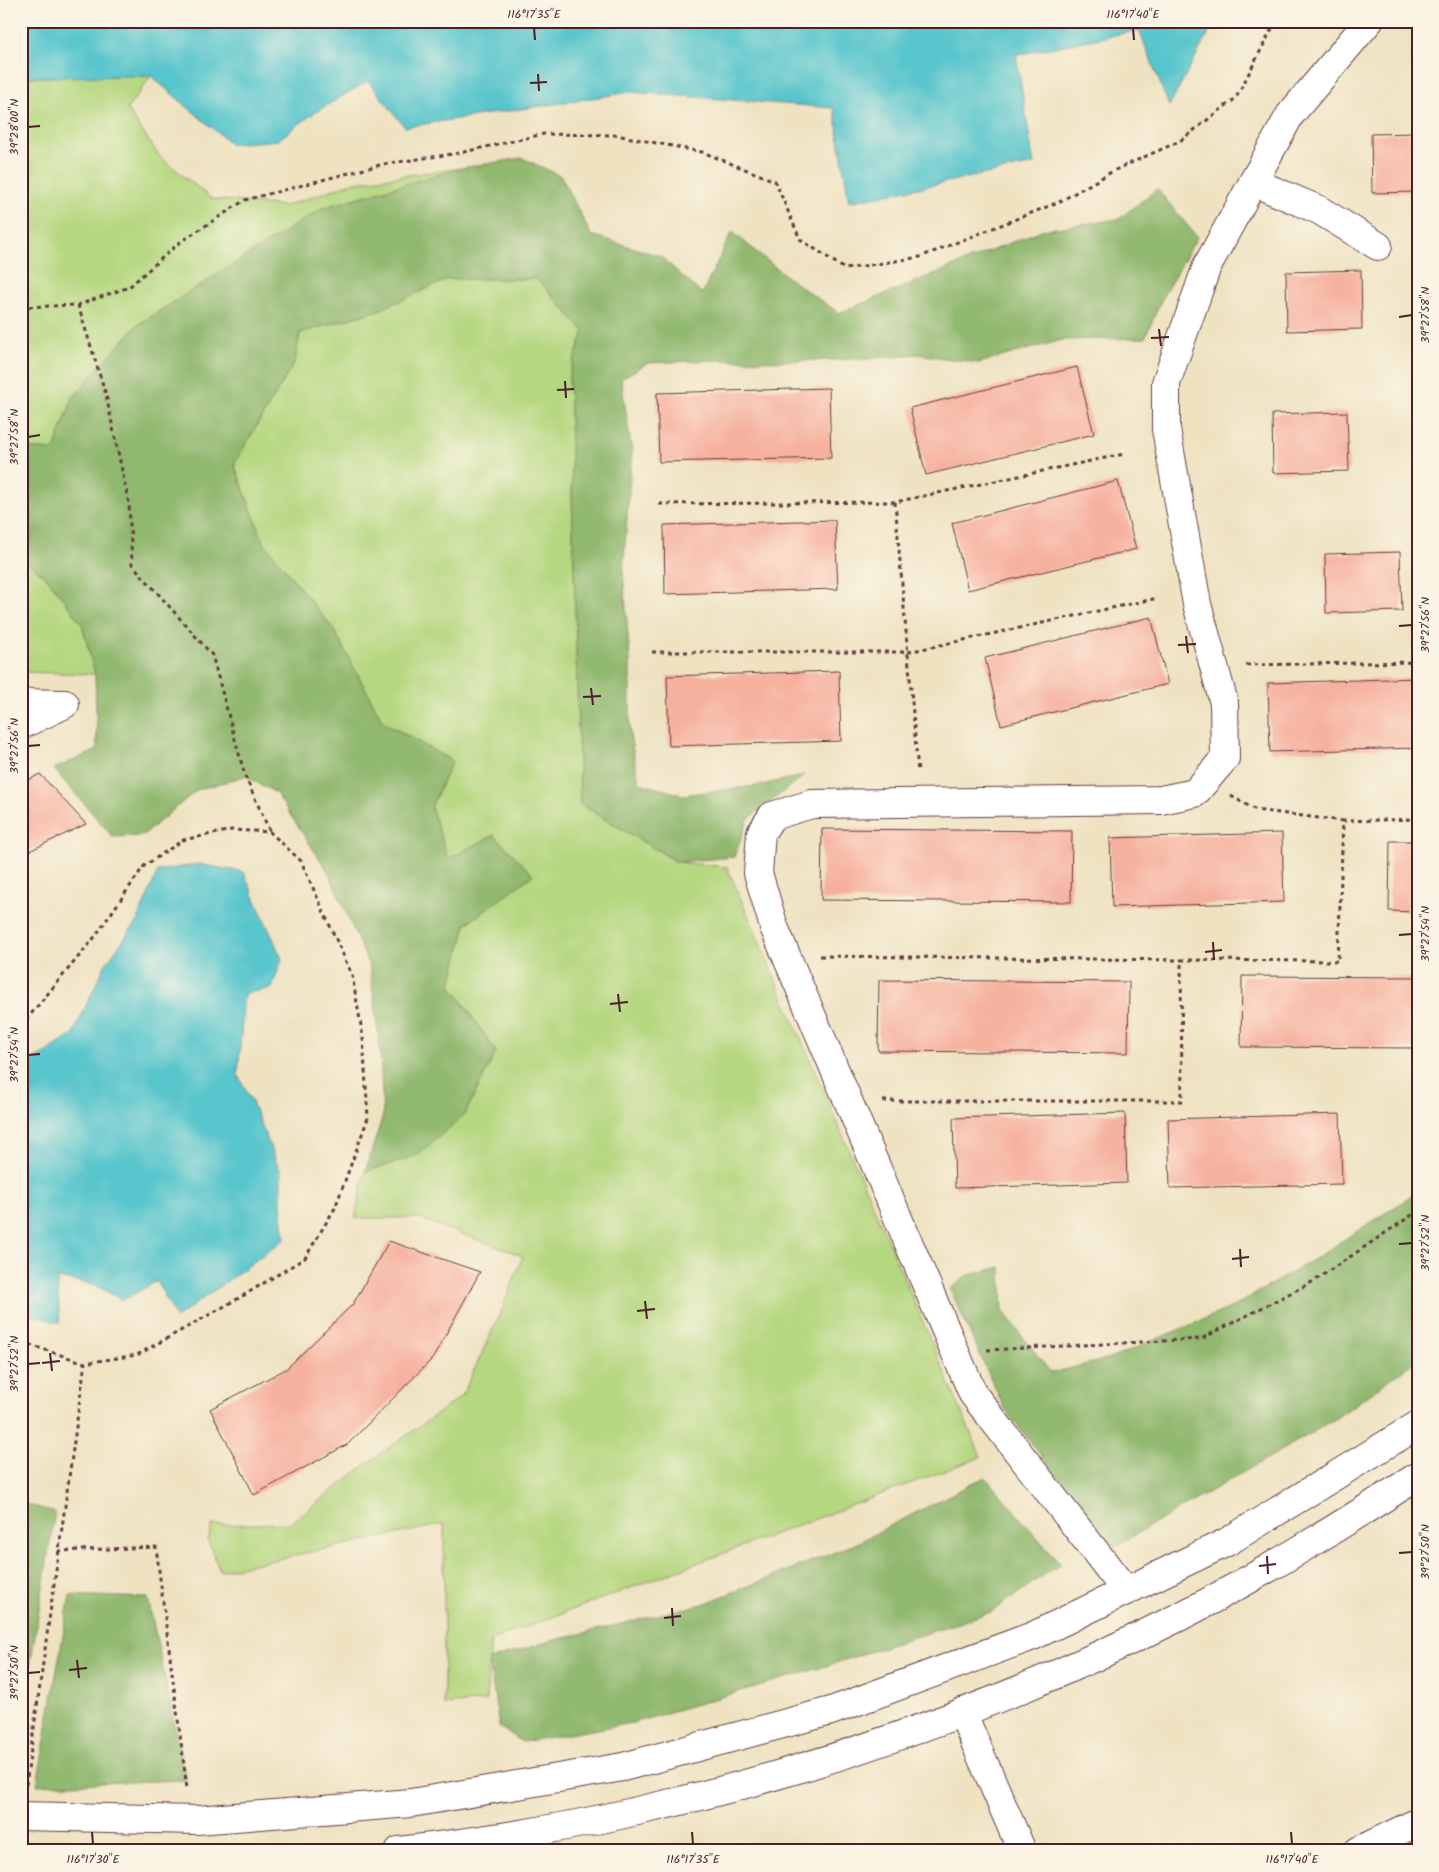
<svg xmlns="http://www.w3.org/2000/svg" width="1439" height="1872" viewBox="0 0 1439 1872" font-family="Kalam,sans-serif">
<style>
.green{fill:#b5d780;stroke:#807b56}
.forest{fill:#90b86e;stroke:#6d6c4c}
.water{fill:#57c5cc;stroke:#50727c}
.building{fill:#f6b09e}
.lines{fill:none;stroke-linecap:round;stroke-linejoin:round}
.minor-casing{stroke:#633c42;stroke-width:30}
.tertiary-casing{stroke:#633c42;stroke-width:30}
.path{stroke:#633c42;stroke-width:3;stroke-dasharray:4 4;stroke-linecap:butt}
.minor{stroke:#fff;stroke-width:28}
.tertiary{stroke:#fff;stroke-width:28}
.ticks{fill:none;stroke:#4a1f2b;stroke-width:2}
.neatline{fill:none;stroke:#4a1f2b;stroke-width:2}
.ticks-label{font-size:12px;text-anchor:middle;fill:#4a1f2b}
</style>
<rect width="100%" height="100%" fill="#fcf5e5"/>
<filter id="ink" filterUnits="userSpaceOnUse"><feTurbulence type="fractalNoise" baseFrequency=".02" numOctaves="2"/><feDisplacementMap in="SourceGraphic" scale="10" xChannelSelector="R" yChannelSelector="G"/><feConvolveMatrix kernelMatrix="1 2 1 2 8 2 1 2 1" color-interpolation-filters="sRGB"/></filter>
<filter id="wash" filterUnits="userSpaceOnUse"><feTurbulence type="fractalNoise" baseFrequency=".0096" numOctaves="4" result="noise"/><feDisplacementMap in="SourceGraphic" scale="20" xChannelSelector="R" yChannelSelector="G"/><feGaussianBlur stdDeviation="1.12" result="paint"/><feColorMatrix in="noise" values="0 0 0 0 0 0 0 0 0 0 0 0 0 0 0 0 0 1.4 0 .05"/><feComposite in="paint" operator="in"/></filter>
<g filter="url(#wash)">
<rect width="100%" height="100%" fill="#eee2c1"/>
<g class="green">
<path d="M151,76L127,109L160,157L212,199L285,206L355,182L462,168L322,208L73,397L54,450L21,448V77Z"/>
<path d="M448,279H537L584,331L569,375L580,804L677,862L727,867L981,1457L491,1640L486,1701L444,1705V1524L220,1571L208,1541L212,1525L291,1523L368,1463L462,1396L501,1312L523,1256L418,1218H355L365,1172L418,1155L465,1113L496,1052L451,985L466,924L533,875L448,859L431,807L452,761L383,722L334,630L264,543L234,464L295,361L300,333L379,310Z"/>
<path d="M21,557L48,579L82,624L95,674L21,672Z"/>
</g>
<g class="forest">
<path d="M522,158L561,176L591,235L660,256L702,294L732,232L791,280L839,313L1042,230L1119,219L1157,189L1197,237L1164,294L1145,338L1062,340L979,363L917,354L868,359L786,361L714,360L647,363L621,379L632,452L623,571L630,661V735L639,783L683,795L762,785L805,775L748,819L734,857L677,862L580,804L569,375L584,331L537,279H448L379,310L300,333L295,361L234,464L264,543L334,630L383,722L452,761L431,807L448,859L494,835L533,875L466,924L451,985L496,1052L465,1114L418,1155L365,1172L383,1115L380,1051L370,968L329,873L276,793L245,776L197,790L142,836L113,837L54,769L97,750L95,674L82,624L48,579L21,557V448L54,450L73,397L136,326L322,208L462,168Z"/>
<path d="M1418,1192V1359L1332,1421L1114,1547L1005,1410L950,1289L969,1275L1001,1267L1003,1311L1051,1373L1112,1358L1235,1306L1316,1258Z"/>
<path d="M985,1477L1060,1564L991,1612L820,1668L632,1723L522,1742L499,1727L489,1660L547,1642L703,1604L853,1545Z"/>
<path d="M21,1503L55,1512L21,1721Z"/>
<path d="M70,1595L148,1598L186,1780L37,1785Z"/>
</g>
<g class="water">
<path d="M21,21H1215L1169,106L1139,30L1016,55L1034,164L849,202L834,108L631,92L405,127L368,81L314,113L278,140L231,144L151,76L21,77Z"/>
<path d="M198,864L244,872C255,902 270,930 282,959L272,988L244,994L238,1075L251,1100L281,1173V1205L285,1239L176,1318L157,1281L123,1300L92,1284L57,1278L60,1323L21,1312V1066L41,1056L73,1034L105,965L137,921L158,871Z"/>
</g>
<g id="blocks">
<g class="building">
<path d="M1418,133V192L1372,193L1371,134Z"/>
<path d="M1361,270L1362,329L1287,331L1286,272Z"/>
<path d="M1077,367L1094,434L926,475L910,408Z"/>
<path d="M829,388L831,458L659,462L657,393Z"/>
<path d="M1347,412L1349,471L1273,473L1272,414Z"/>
<path d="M1118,481L1136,549L968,590L952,523Z"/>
<path d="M835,520L838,589L665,594L664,525Z"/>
<path d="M1400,552L1402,611L1326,613L1325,554Z"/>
<path d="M1151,617L1168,684L1001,725L985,658Z"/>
<path d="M839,671L841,741L669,746L667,676Z"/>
<path d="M1418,678V748L1270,752L1268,683Z"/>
<path d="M40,774L86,824L21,855V784Z"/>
<path d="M822,829L1072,831L1071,902L821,900Z"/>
<path d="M1282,833L1284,902L1112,907L1110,838Z"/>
<path d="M1390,841H1418V912L1389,911Z"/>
<path d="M1242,976L1418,977V1048L1241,1047Z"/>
<path d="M879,980L1129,982L1128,1053L878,1051Z"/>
<path d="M1125,1113L1127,1183L955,1188L953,1118Z"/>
<path d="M1340,1114L1342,1184L1170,1188L1168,1119Z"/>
<path d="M389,1241L480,1272L433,1358L348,1444L254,1495L210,1409L286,1369L353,1304Z"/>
</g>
</g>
</g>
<g filter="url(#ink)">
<use href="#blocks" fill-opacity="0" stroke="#633c42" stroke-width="1"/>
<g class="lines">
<defs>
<g id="minor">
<path d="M1253,182L1319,210L1378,246"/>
<path d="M21,703L65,704L21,725"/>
<path d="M1126,1591L973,1394L774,927L758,873L761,833L772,816L812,804L1161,800L1195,793L1225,758L1224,703L1197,604L1166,429V383L1207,266L1290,115L1369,21"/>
<path d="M962,1712L1022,1851"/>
<path d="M1358,1851L1418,1822"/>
</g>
<g id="tertiary">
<path d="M21,1816L197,1820L411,1803L623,1767L831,1711L1033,1636L1227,1542L1418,1425"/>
<path d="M399,1851C478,1841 556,1830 633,1812C822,1770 1007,1703 1181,1616C1263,1574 1340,1526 1418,1476"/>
</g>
</defs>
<use href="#minor" class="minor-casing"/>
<use href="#tertiary" class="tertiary-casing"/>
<g class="path">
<path d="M78,305L106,395L129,504L132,564L212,655L245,776L270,832"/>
<path d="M21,307L78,305L129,287L179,243L245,200L384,164L459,153L544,134L616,135L702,152L775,181L800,239L845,269L920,257L1059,202L1115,170L1180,141L1236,98L1276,21"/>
<path d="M895,502L918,772"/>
<path d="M659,504L895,502L1124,454"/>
<path d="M652,652H908L1158,598"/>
<path d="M1246,665L1418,662"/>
<path d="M1231,796L1256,810L1343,821"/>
<path d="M820,956L1181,960"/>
<path d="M21,1026L94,938L144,866L183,840L232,830L270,832L301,861L352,975L363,1037L368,1118L335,1208L305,1258L241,1297L137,1355L85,1363L21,1342"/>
<path d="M883,1101H1182L1181,960L1338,961L1343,821L1418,819"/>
<path d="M987,1350L1201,1339L1314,1281L1418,1211"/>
<path d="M58,1551L156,1547L187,1789"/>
<path d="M26,1785L85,1363"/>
</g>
<use href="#minor" class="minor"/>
<use href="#tertiary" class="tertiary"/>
</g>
</g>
<path class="ticks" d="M534,28L535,40M1133,28L1134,40M538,74L539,91M530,83L547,82M28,127L40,126M1399,317L1412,315M1159,329L1161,346M1151,338L1169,337M565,381L566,398M557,390L574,389M28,437L40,435M1399,626L1412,625M1186,636L1188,653M1178,645L1196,644M591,688L593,705M583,697L601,696M28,746L40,745M1399,935L1412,934M1213,942L1214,960M1205,952L1222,950M618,994L620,1012M610,1004L628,1002M28,1055L40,1054M1399,1244L1412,1243M1240,1249L1241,1267M1232,1259L1249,1257M645,1301L647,1319M637,1311L655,1309M50,1353L52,1371M42,1363L60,1361M28,1364L40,1363M1399,1553L1412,1552M1267,1556L1268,1574M1259,1566L1276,1564M672,1608L673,1626M664,1618L681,1616M77,1660L79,1678M69,1670L87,1668M28,1673L40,1672M92,1832L93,1844M692,1832L693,1844M1291,1832L1292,1844"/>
<rect width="1439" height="1872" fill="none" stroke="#fcf5e5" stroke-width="55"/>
<rect x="28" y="28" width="1384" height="1816" class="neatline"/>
<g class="ticks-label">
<text x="534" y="18">116°17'35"E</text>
<text x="1133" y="18">116°17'40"E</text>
<text transform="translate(14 127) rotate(-90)" y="4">39°28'00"N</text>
<text transform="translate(1425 315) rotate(-90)" y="4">39°27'58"N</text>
<text transform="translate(14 437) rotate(-90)" y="4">39°27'58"N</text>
<text transform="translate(1425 625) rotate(-90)" y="4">39°27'56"N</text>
<text transform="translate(14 746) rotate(-90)" y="4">39°27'56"N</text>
<text transform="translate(1425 934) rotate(-90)" y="4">39°27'54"N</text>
<text transform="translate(14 1055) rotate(-90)" y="4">39°27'54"N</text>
<text transform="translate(1425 1243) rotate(-90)" y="4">39°27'52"N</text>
<text transform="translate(14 1364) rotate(-90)" y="4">39°27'52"N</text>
<text transform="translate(1425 1552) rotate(-90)" y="4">39°27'50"N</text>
<text transform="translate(14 1673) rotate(-90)" y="4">39°27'50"N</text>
<text x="93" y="1863">116°17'30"E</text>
<text x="693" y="1863">116°17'35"E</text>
<text x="1292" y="1863">116°17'40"E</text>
</g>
</svg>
